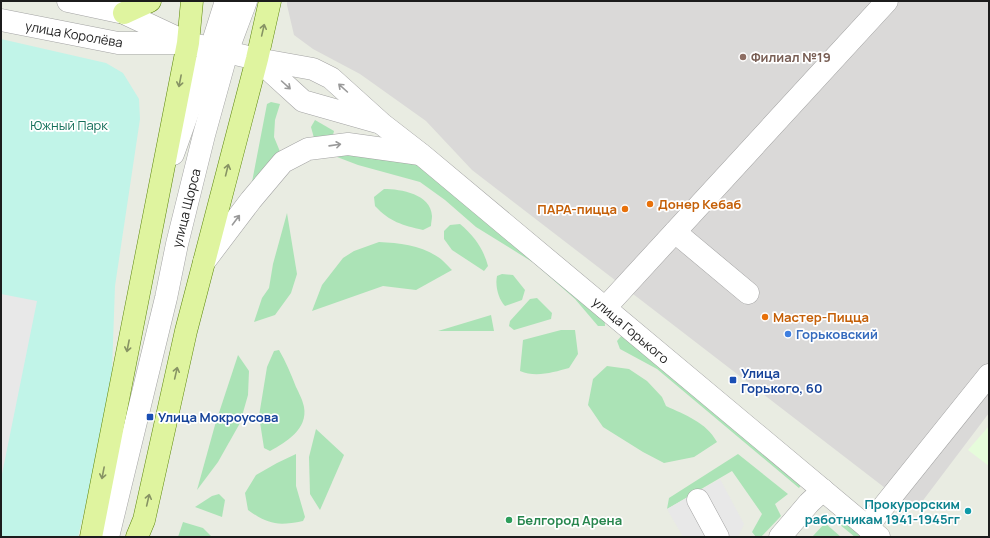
<svg xmlns="http://www.w3.org/2000/svg" width="990" height="538" viewBox="0 0 990 538" font-family="Manrope,sans-serif">
<style>
.residential{fill:#dad9d8}
.education{fill:#e6fcdb}
.grass{fill:#abe3b6}
.park{fill:#c1f4e8}
.parking{fill:#e8e8e8}
.lines{fill:none;stroke-linecap:round;stroke-linejoin:round}
.minor-casing{stroke:#a3a3a3;stroke-width:23}
.major-casing{stroke:#5c870c;stroke-width:23}
.minor{stroke:#fff;stroke-width:22}
.major{stroke:#dff49f;stroke-width:22}
.oneway{stroke:#879364}
.oneway2{stroke:#999}
.education-dot{fill:#8d6e63;stroke:#fff;stroke-width:1.5}
.food-dot{fill:#e8710a;stroke:#fff;stroke-width:1.5}
.shop-dot{fill:#3f7fe0;stroke:#fff;stroke-width:1.5}
.transit-dot{fill:#1a4fb4;stroke:#fff;stroke-width:1.5}
.culture-dot{fill:#0f9aa8;stroke:#fff;stroke-width:1.5}
.leisure-dot{fill:#2e9e5b;stroke:#fff;stroke-width:1.5}
.labels{text-anchor:middle;dominant-baseline:central;stroke-width:3.5;stroke-linejoin:round;paint-order:stroke}
.street-label{font-size:13px;fill:#1c1c1c;stroke:#fff}
.education-label{font-size:13px;font-weight:bold;fill:#785e54;stroke:#fff;text-anchor:start}
.park-label{font-size:13px;fill:#146f5a;stroke:#fff}
.food-label{font-size:13px;font-weight:bold;fill:#c56008;stroke:#fff;text-anchor:start}
.shop-label{font-size:13px;font-weight:bold;fill:#366cbe;stroke:#fff;text-anchor:start}
.transit-label{font-size:13px;font-weight:bold;fill:#164399;stroke:#fff;text-anchor:start}
.culture-label{font-size:13px;font-weight:bold;fill:#0d838f;stroke:#fff;text-anchor:end}
.leisure-label{font-size:13px;font-weight:bold;fill:#27864d;stroke:#fff;text-anchor:start}
</style>
<rect width="100%" height="100%" fill="#e9ece2"/>
<path class="residential" d="M287,1H989V413L915,511L472,170L426,121L360,74L313,49L294,35L287,5Z"/>
<path class="education" d="M989,426V466L968,450Z"/>
<g class="grass">
<path d="M271,102L280,104L275,120L274,137L281,154L252,182L267,104Z"/>
<path d="M315,120L334,131L333,135L314,138L311,127Z"/>
<path d="M340,146L404,155L604,310L605,326H598L575,299L534,263L476,227L445,200L420,182L358,165L337,157Z"/>
<path d="M384,189C401,189 431,194 432,216C432,219 431,223 431,226L423,230C402,225 390,222 375,206L374,197Z"/>
<path d="M287,213L297,274L291,293L275,315L254,322L262,298L269,288L273,264Z"/>
<path d="M460,224C474,236 483,248 488,266L484,271L452,250L444,239V231L450,225Z"/>
<path d="M379,242C400,243 420,245 438,257C443,260 448,266 452,270L416,290L383,286L312,311L322,285L343,258L354,251Z"/>
<path d="M502,274L513,275L525,290L522,300L505,306C498,299 495,285 497,276Z"/>
<path d="M537,298L552,313L551,319L514,330L509,326L510,321L530,299Z"/>
<path d="M491,315L494,331H438Z"/>
<path d="M561,330H575L578,354L569,368C554,372 536,378 520,371L523,340Z"/>
<path d="M623,334L802,484L799,488L657,369L620,349L617,341Z"/>
<path d="M279,350C286,362 291,374 296,387C299,393 303,401 304,407C308,429 286,442 270,451L264,448L259,416L267,367L274,351Z"/>
<path d="M238,355L249,371L248,395L240,423L218,462L197,490L215,425Z"/>
<path d="M607,366L629,369L647,381L662,397L666,406C685,415 706,422 717,442L694,457L664,463L643,452L603,427L588,405L593,379Z"/>
<path d="M316,429L344,455L320,510L310,494L309,457Z"/>
<path d="M296,454V486L305,517L303,521C278,526 269,525 248,510L245,493L256,475L277,463Z"/>
<path d="M738,454L788,494L775,504L781,516L761,537H756L752,532L762,514L732,471L667,509L669,498Z"/>
<path d="M219,494L225,500L222,517L195,507L212,496Z"/>
<path d="M836,514L872,537H855L834,520Z"/>
<path d="M183,522L203,528L212,537H178Z"/>
<path d="M825,523L841,537H812Z"/>
</g>
<path class="park" d="M1,39L106,63L123,73L139,99L140,119L115,286L111,399L78,537H1Z"/>
<g class="parking">
<path d="M1,294L37,301L1,479Z"/>
<path d="M720,479L744,524L738,537H683L667,509Z"/>
</g>
<g class="lines">
<defs>
<g id="minor">
<path d="M68,1L124,13L188,43L257,59L313,69L331,78L382,124L422,155L879,537"/>
<path d="M1,20L118,43H183"/>
<path d="M257,59L303,101L377,122"/>
<path d="M173,154L211,48L226,1"/>
<path d="M675,232L748,293"/>
<path d="M204,262L251,200L283,162L308,149L348,144L420,154"/>
<path d="M605,308L887,1"/>
<path d="M698,500L718,537"/>
<path d="M867,527L989,375"/>
<path d="M108,537L166,298L177,244L204,135L227,52L246,1"/>
<path d="M780,537L809,503L823,490"/>
</g>
<g id="major">
<path d="M124,13L150,1"/>
<path d="M91,537L188,43L192,1"/>
<path d="M137,537L144,520L186,331L257,59L270,1"/>
</g>
</defs>
<use href="#minor" class="minor-casing"/>
<use href="#major" class="major-casing"/>
<use href="#minor" class="minor"/>
<use href="#major" class="major"/>
</g>
<defs><path id="oneway-shaft" d="M-6 0H5M1.5-3L5.5 0L1.5 3" fill="none" stroke-width="1.6" stroke-linecap="round" stroke-linejoin="round"/></defs>
<g class="oneway">
<use href="#oneway-shaft" transform="translate(263 30) rotate(-77)"/>
<use href="#oneway-shaft" transform="translate(180 81) rotate(101)"/>
<use href="#oneway-shaft" transform="translate(227 170) rotate(-76)"/>
<use href="#oneway-shaft" transform="translate(128 346) rotate(101)"/>
<use href="#oneway-shaft" transform="translate(176 373) rotate(-77)"/>
<use href="#oneway-shaft" transform="translate(103 473) rotate(101)"/>
<use href="#oneway-shaft" transform="translate(148 500) rotate(-77)"/>
</g>
<g class="oneway2">
<use href="#oneway-shaft" transform="translate(286 85) rotate(42)"/>
<use href="#oneway-shaft" transform="translate(343 88) rotate(-138)"/>
<use href="#oneway-shaft" transform="translate(335 145) rotate(-8)"/>
<use href="#oneway-shaft" transform="translate(236 220) rotate(-53)"/>
</g>
<circle class="education-dot" cx="743" cy="57" r="4"/>
<g class="food-dot">
<circle cx="650" cy="204" r="4"/>
<circle cx="625" cy="209" r="4"/>
<circle cx="765" cy="317" r="4"/>
</g>
<circle class="shop-dot" cx="788" cy="334" r="4"/>
<g class="transit-dot">
<rect x="729" y="376" width="8" height="8" rx="2"/>
<rect x="146" y="413" width="8" height="8" rx="2"/>
</g>
<circle class="culture-dot" cx="968" cy="511" r="4"/>
<circle class="leisure-dot" cx="509" cy="520" r="4"/>
<g class="labels">
<g class="street-label">
<text transform="translate(74 34) rotate(10)">улица Королёва</text>
<text transform="translate(186 208) rotate(-76)">улица Щорса</text>
<text transform="translate(631 330) rotate(40)">улица Горького</text>
</g>
<g class="education-label">
<text x="751" y="57">Филиал №19</text>
</g>
<g class="park-label">
<text x="69" y="125">Южный Парк</text>
</g>
<g class="food-label">
<text x="658" y="204">Донер Кебаб</text>
<text x="617" y="209" text-anchor="end">ПАРА-пицца</text>
<text x="773" y="317">Мастер-Пицца</text>
</g>
<g class="shop-label">
<text x="796" y="334">Горьковский</text>
</g>
<g class="transit-label">
<text x="741" y="373">Улица<tspan x="741" dy="15">Горького, 60</tspan></text>
<text x="158" y="417">Улица Мокроусова</text>
</g>
<g class="culture-label">
<text x="960" y="504">Прокурорским<tspan x="960" dy="15">работникам 1941-1945гг</tspan></text>
</g>
<g class="leisure-label">
<text x="517" y="520">Белгород Арена</text>
</g>
</g>
<rect width="990" height="538" fill="none" stroke="#1c1c1c" stroke-width="4"/>
</svg>
